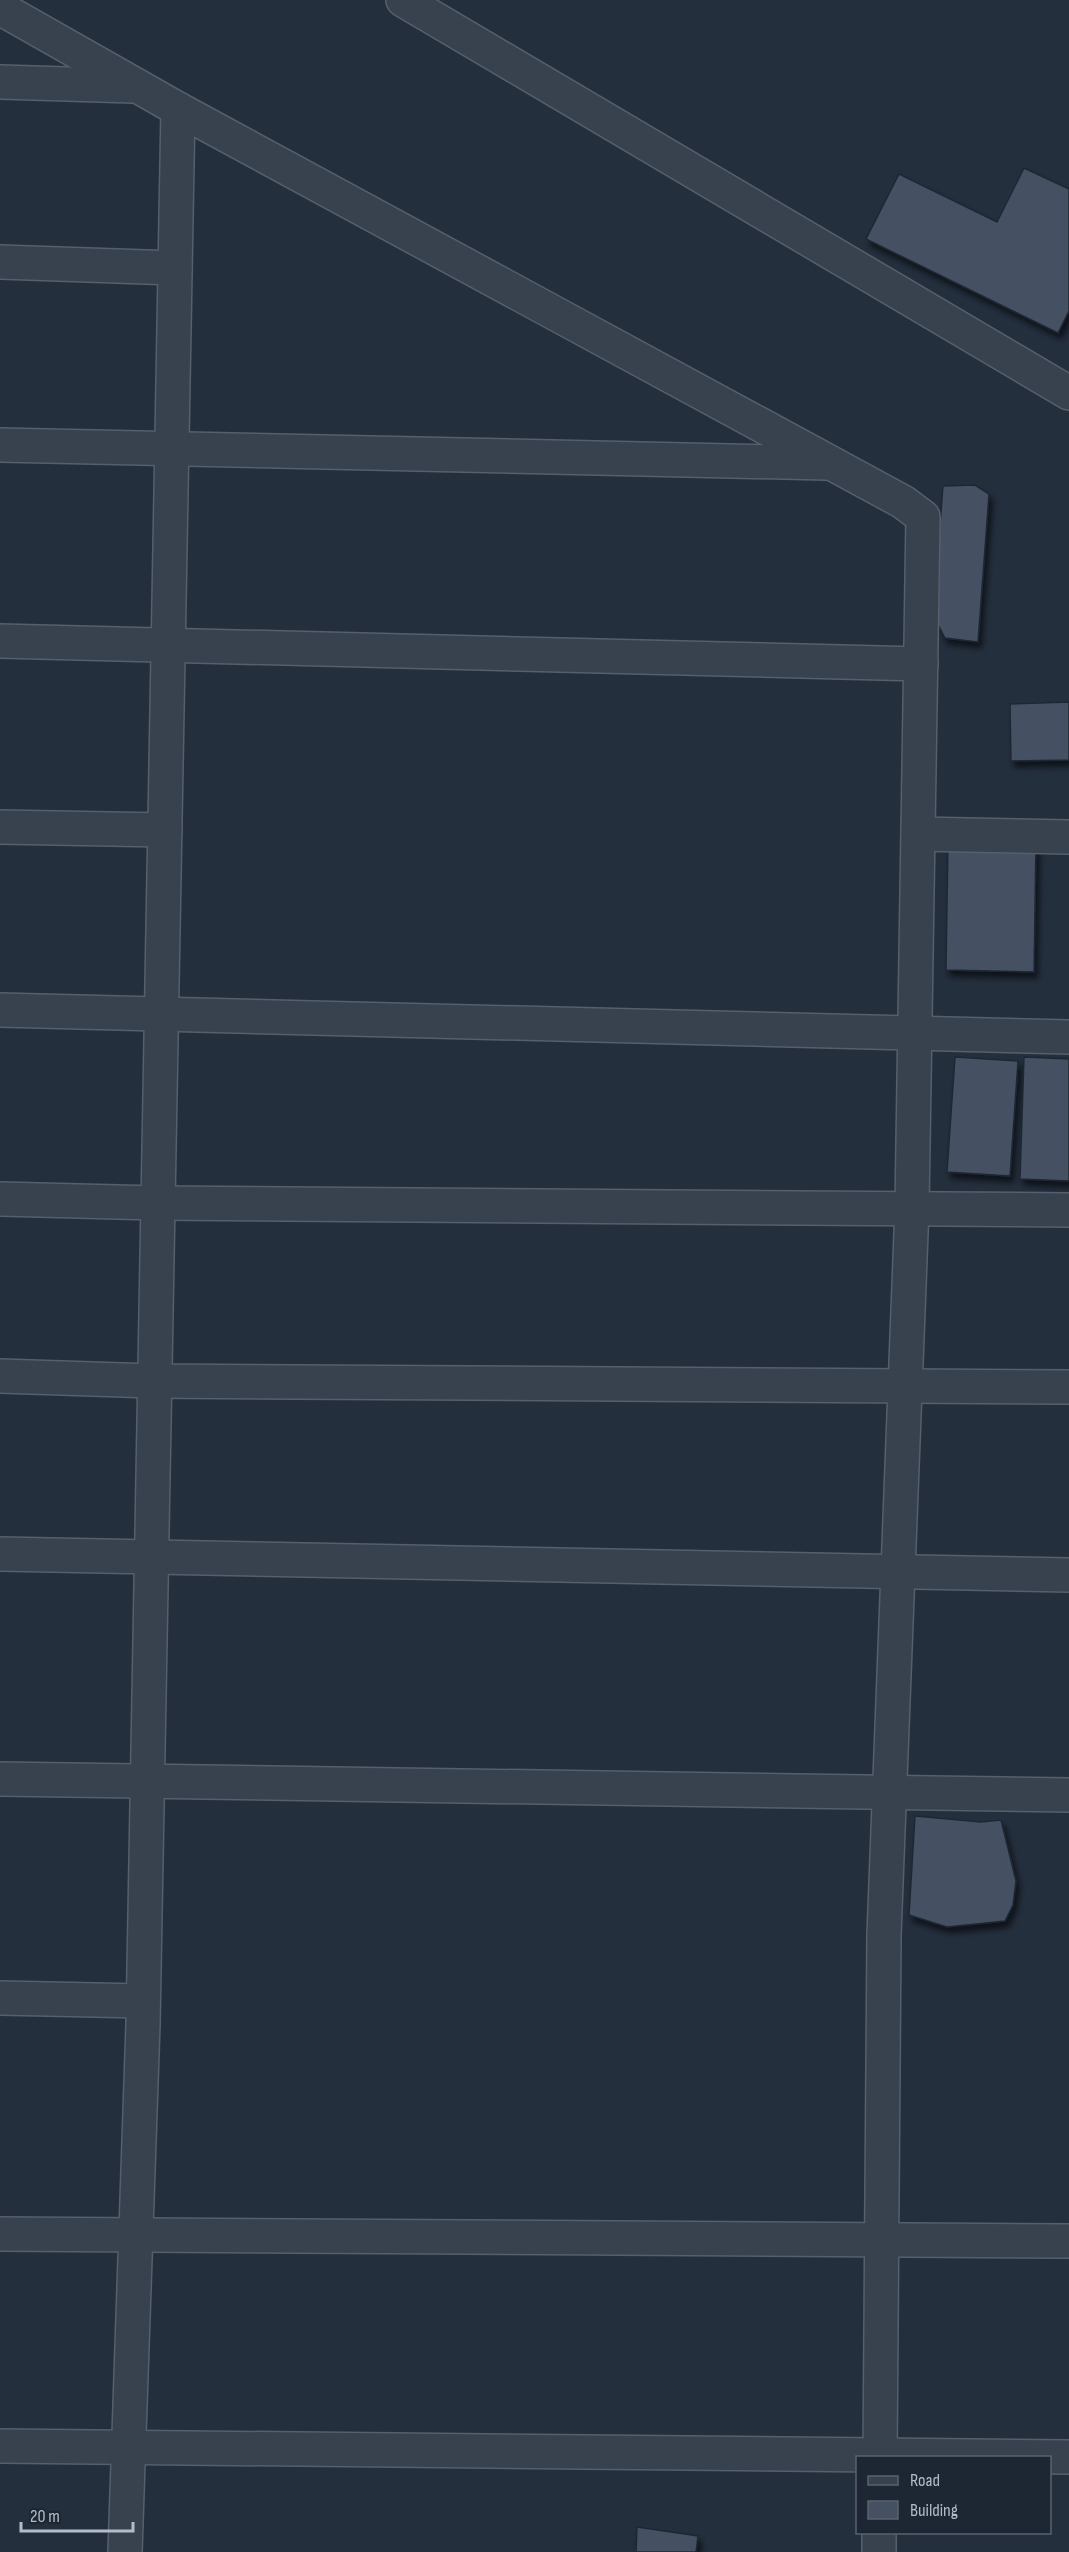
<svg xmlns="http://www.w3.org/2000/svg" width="1069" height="2552" viewBox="0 0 1069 2552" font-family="'Sofia Sans Condensed',sans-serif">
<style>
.building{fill:#455162;stroke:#1f2835;stroke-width:1.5;filter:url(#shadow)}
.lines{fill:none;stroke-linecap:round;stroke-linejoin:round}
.minor-casing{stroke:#565f6c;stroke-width:36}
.minor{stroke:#38414e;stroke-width:33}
</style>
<defs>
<filter id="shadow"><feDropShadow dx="3.5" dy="6" stdDeviation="3" flood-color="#0009"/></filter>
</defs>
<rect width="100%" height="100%" fill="#242f3e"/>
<g class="building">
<path d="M1024,168L1069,189V311L1058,333L866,239L899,174L997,222Z"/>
<path d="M975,485L989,494L978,642L945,638L933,615L943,486Z"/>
<path d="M1069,702V760L1011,761L1010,704Z"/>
<path d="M948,841L1036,842L1034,972L946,970Z"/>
<path d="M955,1057L1018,1061L1010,1176L947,1172Z"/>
<path d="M1024,1057L1069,1059V1181L1020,1179Z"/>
<path d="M915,1816L981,1822L1001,1820L1016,1881L1013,1905L1005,1921L947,1927L909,1915Z"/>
<path d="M637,2527L698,2536L696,2552H636Z"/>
</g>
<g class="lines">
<defs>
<g id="minor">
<path d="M403,0L1069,393"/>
<path d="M0,8L178,109L903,502L923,517L912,1207L884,1935L880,2458"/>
<path d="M0,82L133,86"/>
<path d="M0,262L175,268"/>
<path d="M0,445L826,463"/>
<path d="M0,641L921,664"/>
<path d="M0,827L165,830"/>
<path d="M918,834L1069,837"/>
<path d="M0,1010L1069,1037"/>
<path d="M0,1199L157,1203L1069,1210"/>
<path d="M0,1376L153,1381L1069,1387"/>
<path d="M0,1554L1069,1575"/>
<path d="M0,1779L1069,1795"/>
<path d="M0,1998L143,2001"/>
<path d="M0,2234L1069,2241"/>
<path d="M0,2446L1069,2457"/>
<path d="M125,2552L143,2024L178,109"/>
<path d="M879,2552V2532"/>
</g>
</defs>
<use href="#minor" class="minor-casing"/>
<use href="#minor" class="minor"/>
</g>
<rect x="856" y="2456" width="195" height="78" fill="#1d2633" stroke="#59626f" stroke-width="1.5"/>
<rect x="868" y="2476" width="30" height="9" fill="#38414e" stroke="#59626f" stroke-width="1.5"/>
<text x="910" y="2486" font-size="18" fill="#b4bcc9">Road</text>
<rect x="868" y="2501" width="30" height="18" fill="#455162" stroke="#59626f" stroke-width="1.5"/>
<text x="910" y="2516" font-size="18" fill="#b4bcc9">Building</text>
<path d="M21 2522v9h112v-9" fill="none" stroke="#b4bcc9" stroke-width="3"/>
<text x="30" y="2522" font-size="18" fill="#b4bcc9" stroke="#1d2633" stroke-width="4.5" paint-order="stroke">20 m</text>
</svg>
